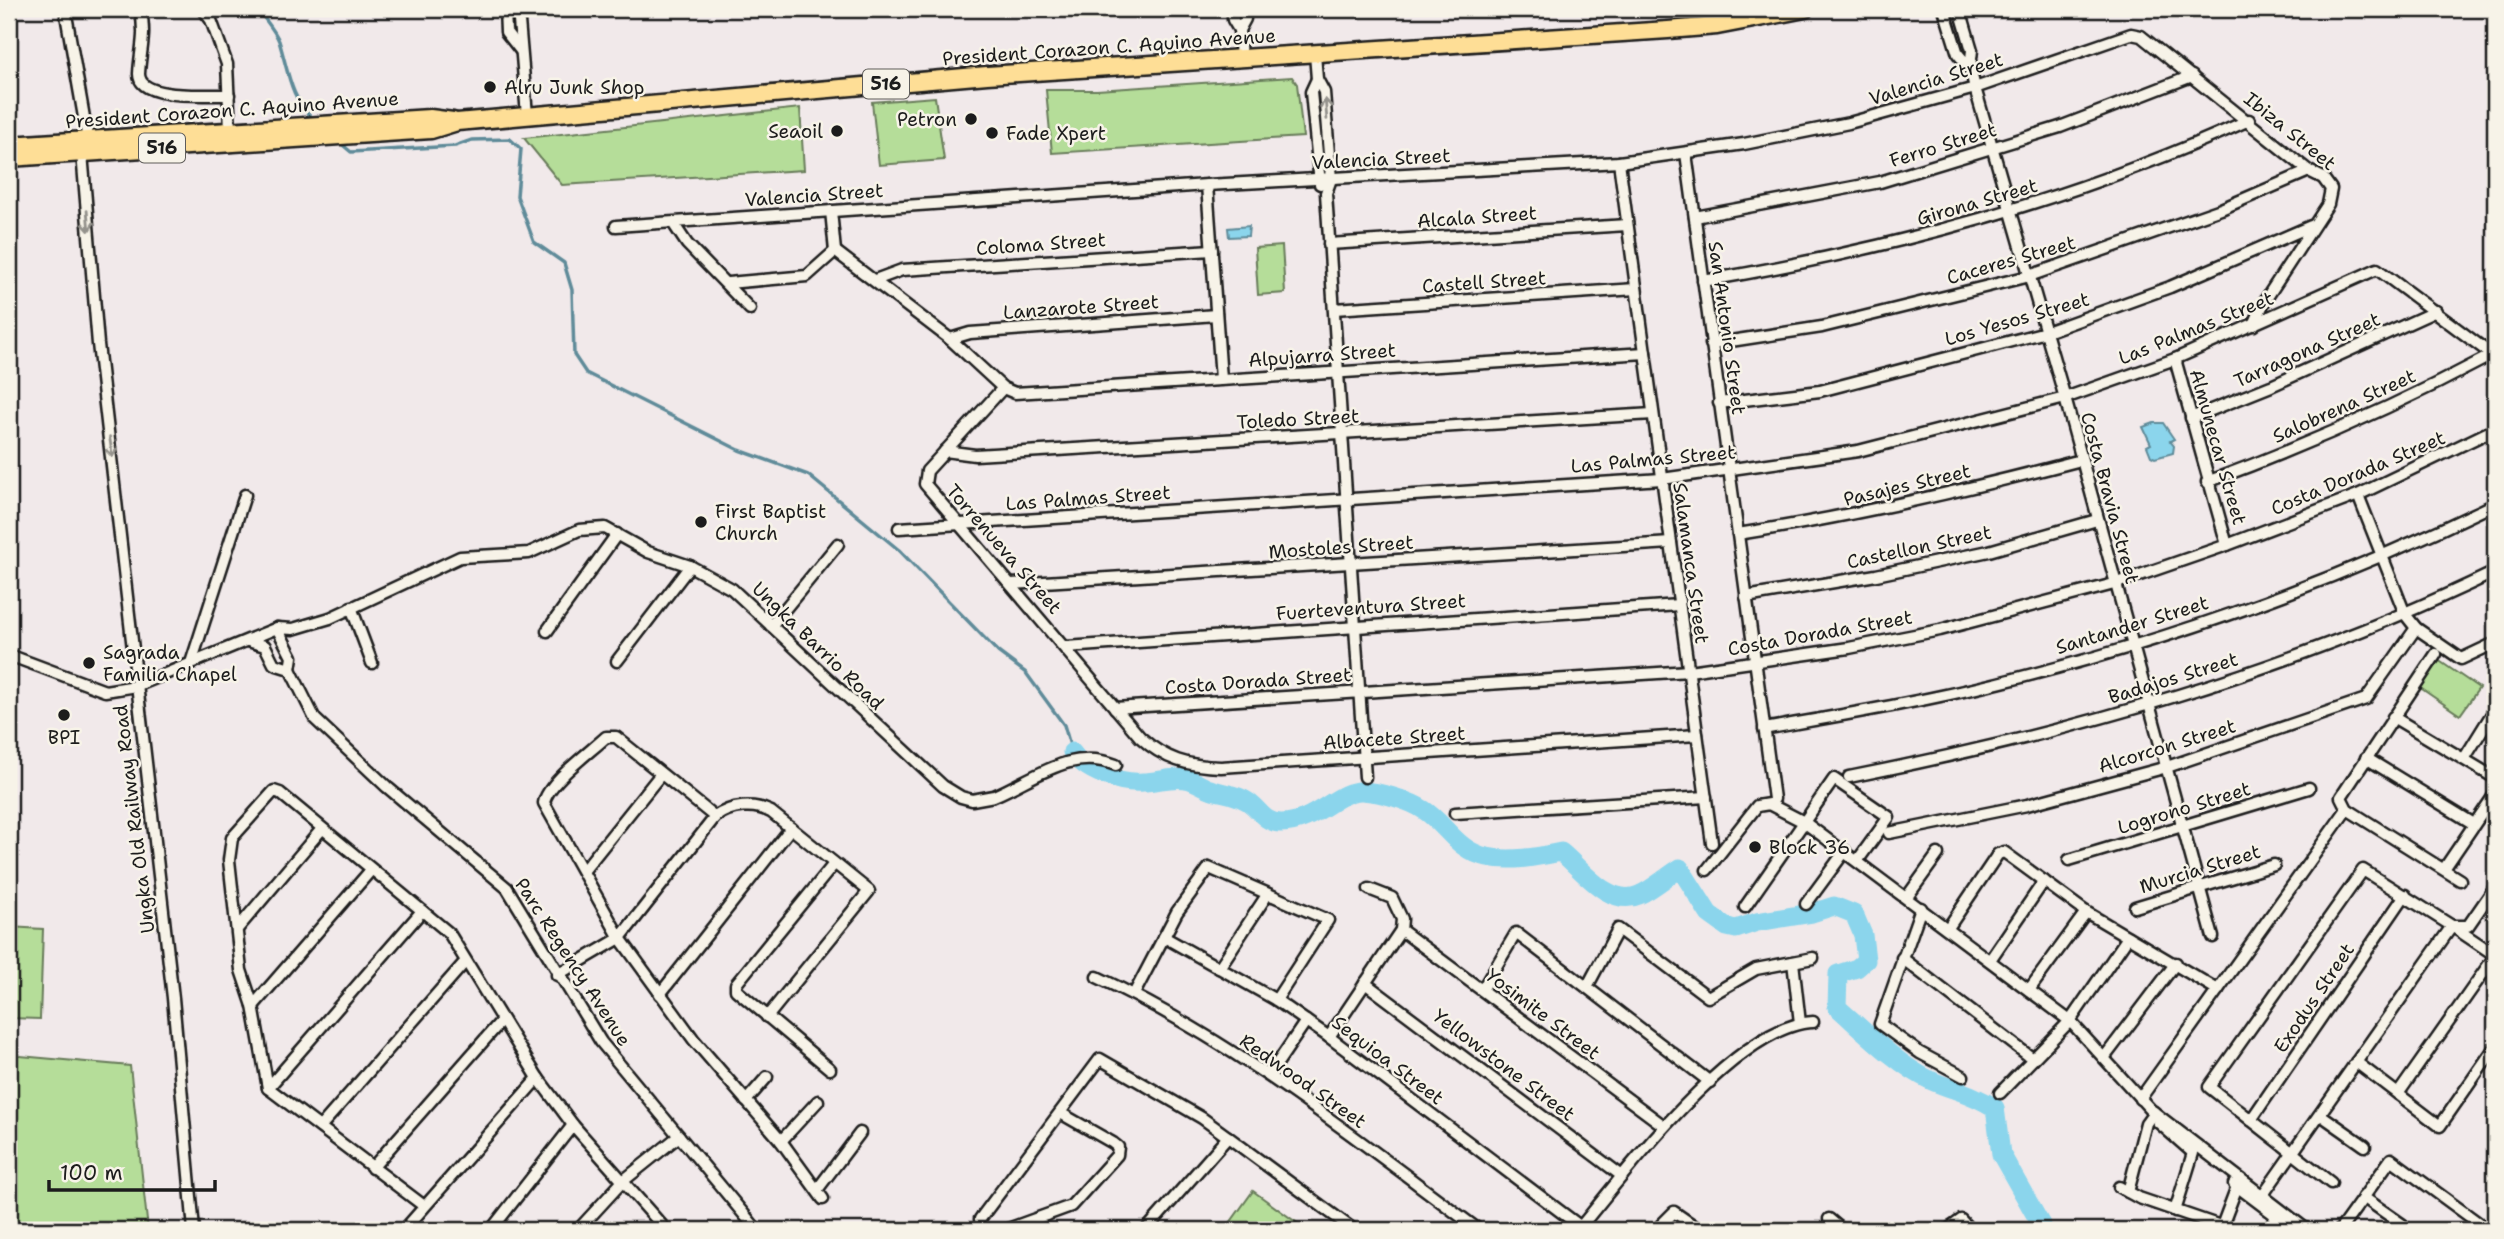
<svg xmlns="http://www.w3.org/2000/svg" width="2504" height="1239" viewBox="0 0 2504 1239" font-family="'Shantell Sans',sans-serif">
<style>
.green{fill:#b5dd99;stroke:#687c5a;stroke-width:2}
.water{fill:#8bd5ec;stroke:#5f8b99;stroke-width:2}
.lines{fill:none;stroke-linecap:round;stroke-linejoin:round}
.stream{stroke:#5f8b99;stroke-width:3.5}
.river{stroke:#8bd5ec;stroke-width:19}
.minor-casing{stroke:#1c1c1c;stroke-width:15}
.primary-casing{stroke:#1c1c1c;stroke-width:21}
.minor{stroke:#f7f3e8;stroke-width:10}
.primary{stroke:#fede96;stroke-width:16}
.oneway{stroke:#94928c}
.poi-dot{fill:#1c1c1c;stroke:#f7f3e8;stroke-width:2.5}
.labels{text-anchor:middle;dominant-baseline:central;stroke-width:5;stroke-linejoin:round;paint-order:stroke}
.shield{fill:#f7f3e8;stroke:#5e5c59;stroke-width:2}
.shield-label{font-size:18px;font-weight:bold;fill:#1c1c1c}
.street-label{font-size:19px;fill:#1c1c1c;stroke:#f7f3e8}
.poi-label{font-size:19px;fill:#1c1c1c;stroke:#f7f3e8;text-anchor:start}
</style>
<rect width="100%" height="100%" fill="#f1e9ea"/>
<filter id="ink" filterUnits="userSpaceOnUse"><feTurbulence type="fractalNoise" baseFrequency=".0143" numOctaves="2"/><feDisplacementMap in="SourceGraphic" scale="14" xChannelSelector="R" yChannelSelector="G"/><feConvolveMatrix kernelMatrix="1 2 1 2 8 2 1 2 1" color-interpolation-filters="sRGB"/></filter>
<g filter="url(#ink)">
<g class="green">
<path d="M1292,77L1297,84L1303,137L1052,153L1046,90H1097Z"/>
<path d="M935,97L944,160L879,165L872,102Z"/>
<path d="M800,108L804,170L562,185L524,138Z"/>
<path d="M1282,246L1285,293L1258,295L1255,248Z"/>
<path d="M2438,660L2479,688L2460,715L2419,687Z"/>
<path d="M9,927L43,929L40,1019L9,1018Z"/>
<path d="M9,1055L130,1066L148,1230H9Z"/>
<path d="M1253,1191L1307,1230H1225Z"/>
</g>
<g class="water">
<path d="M1249,226L1248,236L1229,237L1228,228Z"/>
<path d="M2154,423H2163L2174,439L2170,441L2174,446L2173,453L2155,458L2151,456L2147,446L2151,444L2143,427Z"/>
</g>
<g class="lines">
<g class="stream">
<path d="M258,9C264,19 275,30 279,41C288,70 290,99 314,120"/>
<path d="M338,141L351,152L455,146L472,140L510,139L521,149L517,196L534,242L564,263L572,290L574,355L586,373L739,450L808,475L899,550L998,652L1026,673L1064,725L1072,752"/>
</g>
<path class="river" d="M1072,752C1084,771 1120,784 1143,782C1159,782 1174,775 1190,780C1197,782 1203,787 1210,789C1221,793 1235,794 1245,800C1259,807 1262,822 1280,823C1315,824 1338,789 1362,791C1380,792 1409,800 1424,810C1446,824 1457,851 1487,857C1511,862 1537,857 1561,852C1581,868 1609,908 1639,895C1653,889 1667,876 1680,868L1709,914L1727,927L1736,929L1757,922L1812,913L1834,906L1854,914L1863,935L1866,960L1857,968L1838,974L1837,1007C1863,1030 1899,1066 1930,1080C1954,1091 1970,1092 1995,1108L2001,1154L2044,1230"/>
<defs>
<g id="minor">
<path d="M65,9L88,140"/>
<path d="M140,9C147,34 140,50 139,74C139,101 209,94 229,95"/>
<path d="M203,9L211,20L227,64L230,130"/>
<path d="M505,9L506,32L521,51"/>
<path d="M518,9L527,115"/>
<path d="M1233,9V20L1239,30L1241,59"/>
<path d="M1944,9L1958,54L1970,68"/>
<path d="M1960,9L1972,50L1970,68L1975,88L2065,398L2213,937"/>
<path d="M1239,30L1245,19L1244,9"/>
<path d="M1315,54L1317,79L1324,92L1331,179L1326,193L1365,777"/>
<path d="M1317,79L1311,92L1320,184"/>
<path d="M82,153L98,344L173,998L194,1230"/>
<path d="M1686,153L1774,799"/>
<path d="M1619,162L1712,843"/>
<path d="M1207,185L1221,379"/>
<path d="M831,211L835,251"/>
<path d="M1695,217L1880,182L2060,127L2192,76"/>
<path d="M673,223L687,244L750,309"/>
<path d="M616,226L1207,185L1619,162L1744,144L1849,123L1975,88L2131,34L2141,36L2309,171L2323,178L2331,189L2328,204L2264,302L2254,325"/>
<path d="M1329,244L1627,225"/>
<path d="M835,251L950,339L1003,388L1015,393L1645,353"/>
<path d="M875,280L902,270L1212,250"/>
<path d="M1703,281C1893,249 2074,200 2249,120"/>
<path d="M728,283L807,276L835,251"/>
<path d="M1334,309L1636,289"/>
<path d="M950,339L970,333L1216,315"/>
<path d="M1711,344L1822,327L2029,276L2221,209L2309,171"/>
<path d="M2175,359L2227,545"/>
<path d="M1003,388L927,471L925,484L1140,737C1165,760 1188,766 1221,767L1697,735"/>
<path d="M1719,403L1820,391L2046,332L2170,287L2311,226"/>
<path d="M2191,418L2271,386L2436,311"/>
<path d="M945,451L975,455L1653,414"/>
<path d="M2207,482C2305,446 2400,404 2492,355"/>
<path d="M2358,495L2405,614L2416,628L2461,659L2495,643"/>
<path d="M899,528L1662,479L1858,451L2065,398L2175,359L2377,269L2495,357"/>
<path d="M1738,534C1854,516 1967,490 2081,460"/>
<path d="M1012,584L1671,543"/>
<path d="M1746,597L1876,575L1989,551L2097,520"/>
<path d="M351,607L372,663"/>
<path d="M771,626L838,544"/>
<path d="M277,628L292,657L290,669"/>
<path d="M547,631L617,534"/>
<path d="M248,641L265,646L274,664L290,669"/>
<path d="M1066,647L1679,605"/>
<path d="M2436,654L2341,797L2347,809L2460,880"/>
<path d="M9,655L105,691L136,686L277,628L293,629L330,618L460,557L529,553L579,530L605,528L648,552L690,566L732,589L943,786L961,797L972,800L994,796C1036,778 1071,747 1116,765"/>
<path d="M617,661L690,566"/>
<path d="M191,663L245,495"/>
<path d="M290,669L315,719L387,787L507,888L601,1042L757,1230"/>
<path d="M1115,708L1689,671L1849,648L1940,630L2114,584L2227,545L2358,495L2495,429"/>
<path d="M2393,717L2495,778"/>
<path d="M1764,729C1842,715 1921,702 1998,683C2169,641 2337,581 2495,504"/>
<path d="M2366,758L2474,824"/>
<path d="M2464,759L2495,709"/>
<path d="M1849,777C2071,733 2290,671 2495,572"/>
<path d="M1455,813L1706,797"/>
<path d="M715,817L616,737H606C590,752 547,783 544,803L620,938L694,1040L781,1141L823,1199"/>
<path d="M1889,833L2027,805L2167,767L2366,699L2416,628"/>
<path d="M2069,860L2309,788"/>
<path d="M2444,869L2495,794"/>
<path d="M584,870L661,774"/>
<path d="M1707,870L1757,806L1769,804L1804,822L2070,1021L2151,1110L2307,1230"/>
<path d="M2495,887L2468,926H2452L2495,955"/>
<path d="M1907,897L1938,854"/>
<path d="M1806,904L1845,851"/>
<path d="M1745,907L1834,779L1889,817L1858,860"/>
<path d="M2135,907L2274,865"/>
<path d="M1921,908L1880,1024L1920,1053L1963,1076"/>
<path d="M238,928L321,830"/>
<path d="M1948,928L1998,854L2004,852L2086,912L2218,990"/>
<path d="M1401,930L1664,1126"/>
<path d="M1164,937L1276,1000L1329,1037L1581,1227"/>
<path d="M1902,958L2033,1059"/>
<path d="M1990,960L2044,881"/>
<path d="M1793,962L1800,1023"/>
<path d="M1219,968L1267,895"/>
<path d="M557,975L620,938L715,817C731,805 754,803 771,812L869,891L767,1017"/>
<path d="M1097,977C1237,1042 1356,1139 1479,1230"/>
<path d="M1365,983L1622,1176"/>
<path d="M1587,987L1618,929L1708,997L1756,969L1813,958"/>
<path d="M1482,990L1516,933L1710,1082"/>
<path d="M2029,990L2086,912"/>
<path d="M660,994L791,828"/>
<path d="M1134,994L1177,912L1209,868L1328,920L1276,1000"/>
<path d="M253,1006L371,870"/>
<path d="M1329,1037L1401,930L1402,919L1392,898L1369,889"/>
<path d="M2104,1058L2176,963"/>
<path d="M2356,1062L2440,1126L2495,1047"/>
<path d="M830,1069L736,990V984L834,864"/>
<path d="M1270,1074L1306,1021"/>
<path d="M268,1088L422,911"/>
<path d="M2000,1093L2070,1021L2128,937"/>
<path d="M2398,1094L2495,956"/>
<path d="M2140,1099L2347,809"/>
<path d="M746,1101L767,1077"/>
<path d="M2321,1115L2365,1146"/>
<path d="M2251,1120L2405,895"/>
<path d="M2158,1122L2191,1151"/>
<path d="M320,1127L465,962"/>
<path d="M781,1141L818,1101"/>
<path d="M372,1168L502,1020"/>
<path d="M2234,1184L2295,1230"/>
<path d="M2119,1187L2139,1198L2232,1230"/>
<path d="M817,1190L860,1133"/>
<path d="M2128,1192L2146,1123L2154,1112"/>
<path d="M2262,1196L2452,926L2363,870L2209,1087L2331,1183"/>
<path d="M2363,1197L2403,1225"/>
<path d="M424,1206L268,1088L253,1006L241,970L229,860L232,838L274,791L280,793L449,933L538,1078L573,1125L666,1230"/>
<path d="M2175,1211L2193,1153"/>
<path d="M1829,1219L1842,1230"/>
<path d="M2222,1226L2239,1181"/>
<path d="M404,1230L538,1078"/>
<path d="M491,1230L573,1125"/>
<path d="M578,1230L623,1181L679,1136"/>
<path d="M981,1230L980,1219L1100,1059L1202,1118L1228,1137"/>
<path d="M1005,1230L1071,1206L1117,1155L1118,1147L1113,1143L1062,1114"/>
<path d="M1146,1230L1228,1137L1354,1230"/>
<path d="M1578,1230C1624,1174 1737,1024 1813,1022"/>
<path d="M1656,1230L1674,1212L1700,1230"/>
<path d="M1947,1230L1961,1220L1970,1230"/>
<path d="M2268,1230L2280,1211"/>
<path d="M2340,1230L2391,1159L2484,1227V1230"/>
</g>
<g id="primary">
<path d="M9,145L430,118L453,121"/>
<path d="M9,158L431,130L457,122L987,75L1668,30L1717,26L1805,9"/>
</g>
</defs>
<use href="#minor" class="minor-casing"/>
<use href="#primary" class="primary-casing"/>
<use href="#minor" class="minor"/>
<use href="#primary" class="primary"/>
</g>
<defs><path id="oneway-shaft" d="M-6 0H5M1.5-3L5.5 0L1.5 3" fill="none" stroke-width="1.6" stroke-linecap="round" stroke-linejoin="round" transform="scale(1.75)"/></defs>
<g class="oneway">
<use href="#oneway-shaft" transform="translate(1326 109) rotate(-95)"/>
<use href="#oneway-shaft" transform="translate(88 221) rotate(85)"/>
<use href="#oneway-shaft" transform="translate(111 447) rotate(82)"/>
</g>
</g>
<g class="poi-dot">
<circle cx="490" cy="87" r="7"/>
<circle cx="971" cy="119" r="7"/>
<circle cx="837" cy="131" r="7"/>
<circle cx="992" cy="133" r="7"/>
<circle cx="701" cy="522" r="7"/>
<circle cx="89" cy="663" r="7"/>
<circle cx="64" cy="715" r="7"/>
<circle cx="1755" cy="847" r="7"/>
</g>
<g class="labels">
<g class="shield">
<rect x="863" y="69.5" width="46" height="29" rx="5"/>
<rect x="139" y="133.5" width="46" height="29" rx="5"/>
</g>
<g class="shield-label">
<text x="886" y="84">516</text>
<text x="162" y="148">516</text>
</g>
<g class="street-label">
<text transform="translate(1109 47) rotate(-4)">President Corazon C. Aquino Avenue</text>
<text transform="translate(1936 79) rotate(-17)">Valencia Street</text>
<text transform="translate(232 110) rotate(-4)">President Corazon C. Aquino Avenue</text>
<text transform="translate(2290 131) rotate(39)">Ibiza Street</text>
<text transform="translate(1943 145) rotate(-17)">Ferro Street</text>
<text transform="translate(1381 159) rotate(-3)">Valencia Street</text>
<text transform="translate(814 195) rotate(-4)">Valencia Street</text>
<text transform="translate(1977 202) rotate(-16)">Girona Street</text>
<text transform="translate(1477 217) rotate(-4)">Alcala Street</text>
<text transform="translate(1041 244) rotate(-4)">Coloma Street</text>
<text transform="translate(2011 260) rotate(-16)">Caceres Street</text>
<text transform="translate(1484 282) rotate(-4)">Castell Street</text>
<text transform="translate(1081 307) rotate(-4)">Lanzarote Street</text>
<text transform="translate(2017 319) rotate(-16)">Los Yesos Street</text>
<text transform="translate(1727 328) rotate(82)">San Antonio Street</text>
<text transform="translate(2196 328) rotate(-22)">Las Palmas Street</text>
<text transform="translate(2307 350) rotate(-24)">Tarragona Street</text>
<text transform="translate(1322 355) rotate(-4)">Alpujarra Street</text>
<text transform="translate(2344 406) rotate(-24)">Salobrena Street</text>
<text transform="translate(1298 419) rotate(-3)">Toledo Street</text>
<text transform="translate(2218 447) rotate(74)">Almunecar Street</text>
<text transform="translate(1653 459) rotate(-5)">Las Palmas Street</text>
<text transform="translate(2358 473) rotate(-23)">Costa Dorada Street</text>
<text transform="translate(1907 485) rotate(-13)">Pasajes Street</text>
<text transform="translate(1088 498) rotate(-4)">Las Palmas Street</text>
<text transform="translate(2110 498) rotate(75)">Costa Bravia Street</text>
<text transform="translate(1341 547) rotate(-4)">Mostoles Street</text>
<text transform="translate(1919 547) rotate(-12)">Castellon Street</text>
<text transform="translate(1004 549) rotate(49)">Torrenueva Street</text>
<text transform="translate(1691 563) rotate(82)">Salamanca Street</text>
<text transform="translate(1371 607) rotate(-4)">Fuerteventura Street</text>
<text transform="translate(2132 625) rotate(-17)">Santander Street</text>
<text transform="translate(1820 633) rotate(-10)">Costa Dorada Street</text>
<text transform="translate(818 646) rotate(44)">Ungka Barrio Road</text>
<text transform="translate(2173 678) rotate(-17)">Badajos Street</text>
<text transform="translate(1258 681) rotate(-4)">Costa Dorada Street</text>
<text transform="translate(1394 738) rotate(-4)">Albacete Street</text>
<text transform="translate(2167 746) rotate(-17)">Alcorcon Street</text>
<text transform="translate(2184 808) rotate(-17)">Logrono Street</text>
<text transform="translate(134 819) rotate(-97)">Ungka Old Railway Road</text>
<text transform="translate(2200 869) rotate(-17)">Murcia Street</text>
<text transform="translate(573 962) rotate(57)">Parc Regency Avenue</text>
<text transform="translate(2314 998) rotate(-56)">Exodus Street</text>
<text transform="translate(1543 1014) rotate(37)">Yosimite Street</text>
<text transform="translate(1388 1060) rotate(37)">Sequioa Street</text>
<text transform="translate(1504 1065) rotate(37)">Yellowstone Street</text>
<text transform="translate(1303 1081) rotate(35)">Redwood Street</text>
</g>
<g class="poi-label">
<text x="504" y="87">Alru Junk Shop</text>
<text x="957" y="119" text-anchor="end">Petron</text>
<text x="823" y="131" text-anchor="end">Seaoil</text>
<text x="1006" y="133">Fade Xpert</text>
<text x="715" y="511">First Baptist<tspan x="715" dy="22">Church</tspan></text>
<text x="103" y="652">Sagrada<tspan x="103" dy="22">Familia Chapel</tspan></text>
<text x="64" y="737" text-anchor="middle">BPI</text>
<text x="1769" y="847">Block 36</text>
</g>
</g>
<rect width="2504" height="1239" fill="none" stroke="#f7f3e8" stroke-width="35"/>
<rect x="18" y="18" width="2469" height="1204" fill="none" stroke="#1c1c1c" stroke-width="2.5" filter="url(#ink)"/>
<path d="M49 1180v10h166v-10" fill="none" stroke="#1c1c1c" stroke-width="3.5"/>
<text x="60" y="1180" font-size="21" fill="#1c1c1c" stroke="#f7f3e8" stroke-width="5" paint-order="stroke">100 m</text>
</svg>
